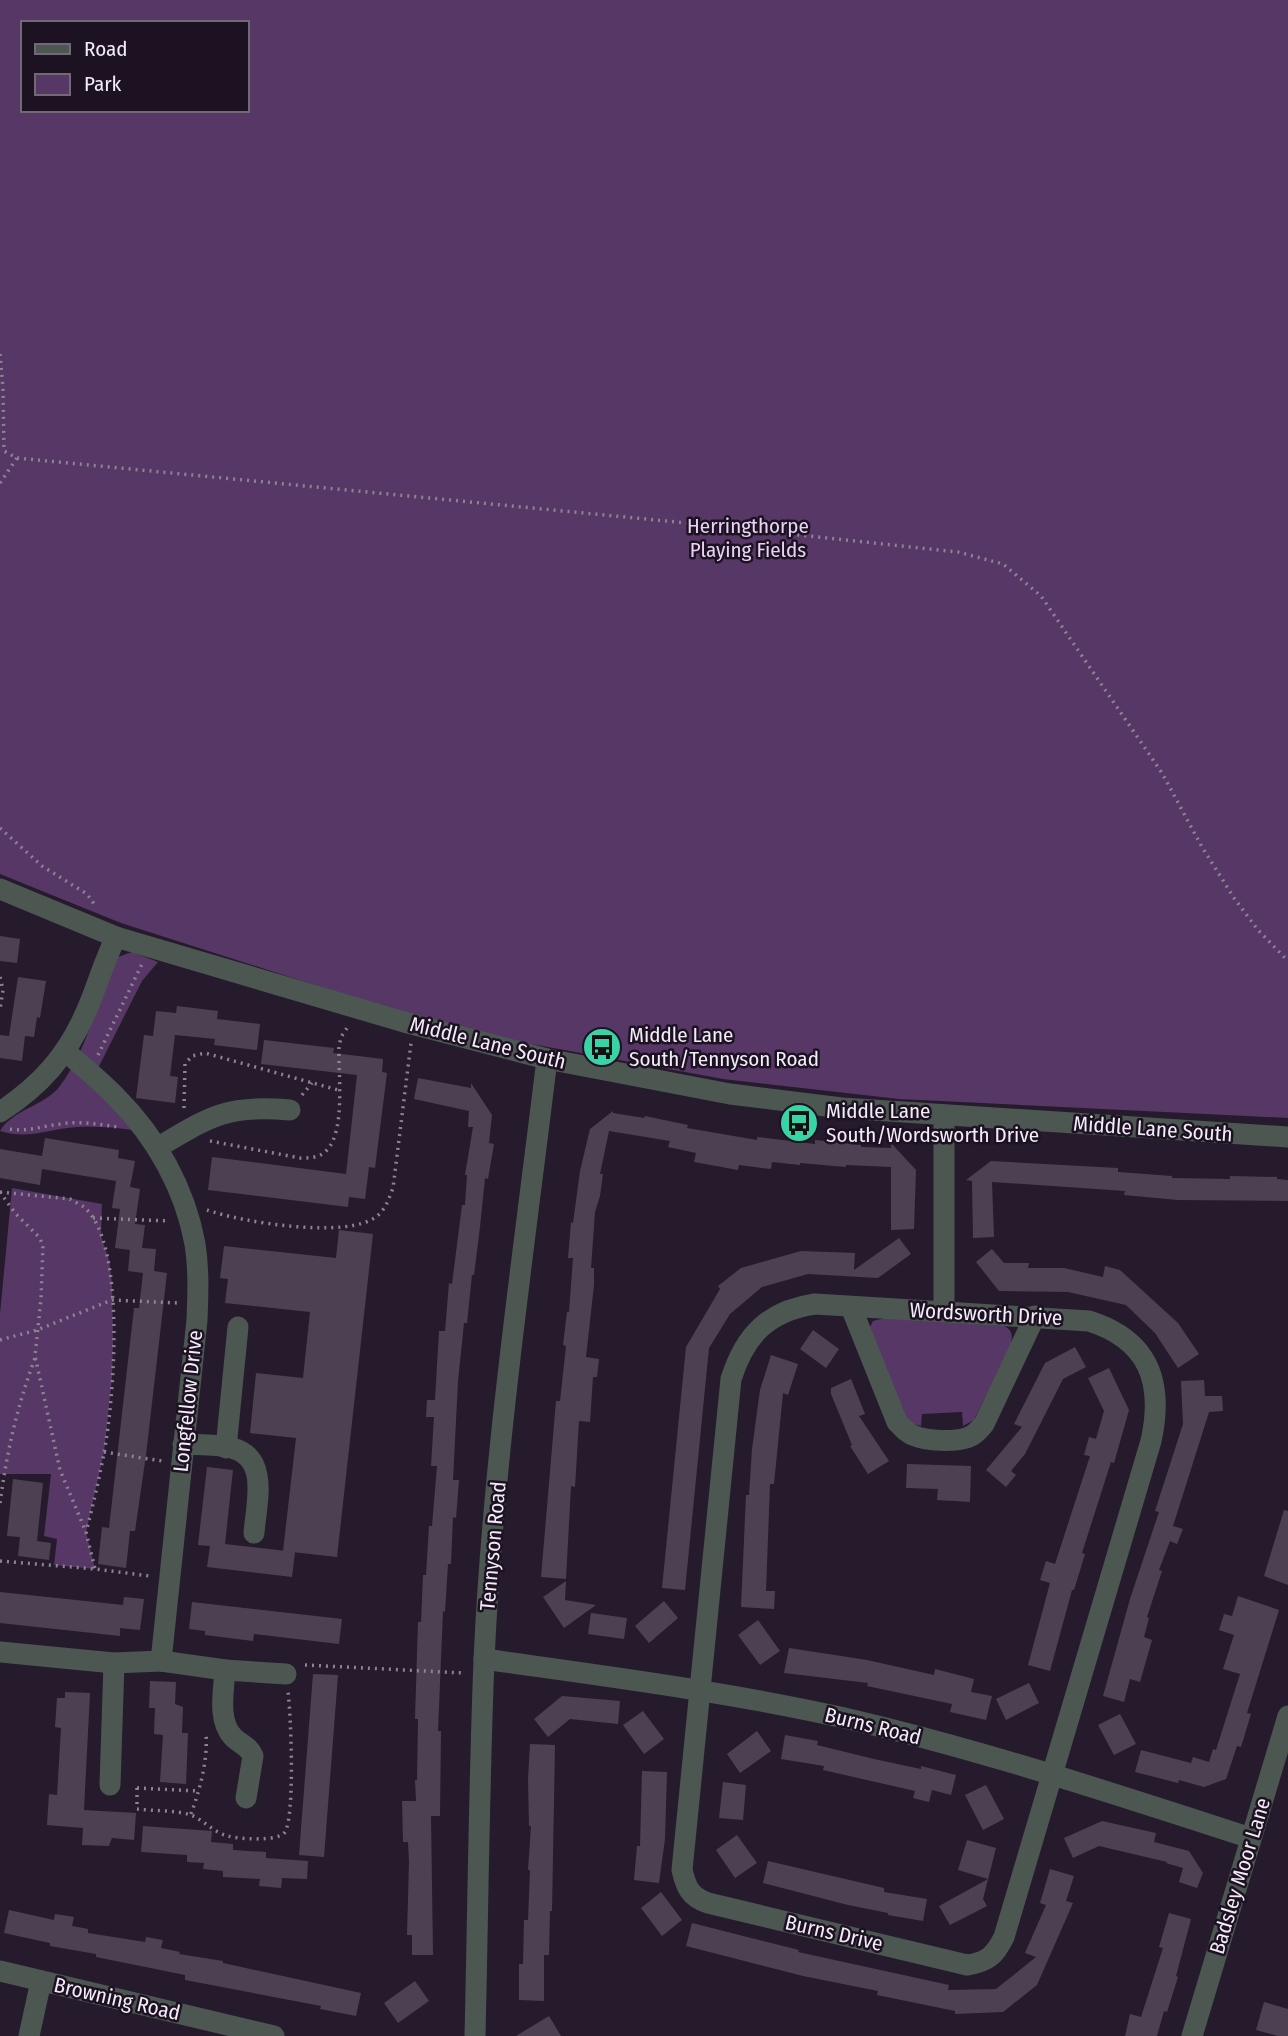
<svg xmlns="http://www.w3.org/2000/svg" width="1288" height="2036" viewBox="0 0 1288 2036" font-family="'Fira Sans Condensed',sans-serif">
<style>
.green{fill:#563765;fill-rule:evenodd}
.building{fill:#4d4053}
.lines{fill:none;stroke-linecap:round;stroke-linejoin:round}
.path{stroke:#8d8492;stroke-width:3.5;stroke-dasharray:2 5;stroke-linecap:butt}
.minor{stroke:#4c5752;stroke-width:21}
.labels{text-anchor:middle;dominant-baseline:central;stroke-width:5;stroke-linejoin:round;paint-order:stroke}
.park-label{font-size:21px;fill:#e8d2f4;stroke:#1c1222}
.poi-label{font-size:21px;fill:#f3ebf7;stroke:#1c1222;text-anchor:start}
.street-label{font-size:21px;fill:#f3ebf7;stroke:#1c1222}
</style>
<rect width="100%" height="100%" fill="#261b2c"/>
<g class="green">
<path d="M0,0H1288V1118L899,1099L723,1079L526,1043L405,1014L121,923L0,874ZM23,23H247V110H23Z"/>
<path d="M132,952L158,962L142,981L90,1084L112,1104L133,1130C115,1127 95,1126 77,1127C47,1129 29,1140 0,1131C12,1110 46,1105 60,1086C88,1049 97,999 118,957Z"/>
<path d="M12,1188L102,1204L101,1236L109,1260L112,1283L113,1341L112,1378L104,1452L86,1532L95,1569L54,1565L57,1539L44,1536L51,1474H0V1314Z"/>
<path d="M885,1318L1004,1326C1012,1330 1013,1335 1011,1344L974,1420L963,1426L962,1412L922,1414L921,1426L913,1424L903,1417L870,1327L873,1321Z"/>
</g>
<g class="building">
<path d="M0,936L20,939L17,963L0,961Z"/>
<path d="M18,977L46,981L40,1018L37,1017L34,1037L25,1036L22,1061L0,1058V1035L9,1036Z"/>
<path d="M177,1006L218,1011L217,1019L260,1024L257,1050L214,1045L215,1039L175,1035L170,1076L178,1077L175,1103L136,1098L144,1035L153,1036L156,1011L176,1013Z"/>
<path d="M264,1040L334,1048L333,1053L383,1059L382,1072L387,1073L375,1168L369,1167L365,1199L349,1197L348,1207L208,1190L212,1157L346,1174L357,1075L261,1064Z"/>
<path d="M418,1078L471,1088V1083L492,1115L489,1143L494,1144L488,1179L485,1178L480,1227L474,1275H472L467,1323H464L458,1381L453,1480H459L456,1518L453,1517L451,1564H448L445,1612L443,1611L438,1731H441L440,1816H431L433,1955H412V1935H407L409,1862L408,1842H403L402,1801H416L415,1780H417L418,1719H415L418,1622H421L423,1575H426L429,1526H432L437,1466H431L434,1417H426L427,1400H435L439,1331H445L449,1283L452,1284L462,1205H465L467,1175H465L473,1127H468L469,1111L414,1099Z"/>
<path d="M613,1111V1113L644,1118L645,1116L688,1125L687,1128L757,1140V1137L815,1144V1140L861,1145V1147L891,1148V1143L916,1170L914,1229L891,1230V1167L846,1165V1167L800,1163V1165L772,1162L771,1169L739,1165L738,1170L694,1162L696,1153L668,1147L670,1141L609,1131L600,1174H603L600,1196L595,1212L591,1268H594V1285L586,1357L599,1359L597,1377H593L590,1422L579,1421L575,1487L571,1486L566,1579L541,1577L556,1401H560L566,1346L563,1345L567,1312H569L573,1258H568L571,1222L573,1223L580,1171L590,1129Z"/>
<path d="M45,1138L119,1150L118,1158L135,1161L130,1187L140,1189L135,1224L145,1225L142,1248L156,1249L154,1271L167,1273L146,1455L135,1531H130L126,1568L98,1564L102,1527L109,1528L134,1308H139L143,1273L128,1271L130,1250L115,1248L120,1209L112,1208L116,1181L42,1169L40,1185L0,1178V1149L42,1156Z"/>
<path d="M991,1161L1118,1168V1172L1172,1176V1178L1230,1179V1176L1277,1177V1179L1288,1180V1201L1178,1200L1124,1195L1125,1191L992,1182L994,1237L973,1238L972,1181L966,1180Z"/>
<path d="M339,1230L373,1234L337,1557L283,1551L296,1438L250,1433L256,1373L303,1378L310,1312L225,1303L228,1279L220,1278L224,1246L336,1258Z"/>
<path d="M899,1238L911,1254L878,1278L808,1274L762,1287L730,1314L709,1348L685,1590L662,1588L686,1347L720,1289L718,1286L741,1268L801,1251L855,1253L854,1270Z"/>
<path d="M992,1249L1004,1263H1029L1028,1268H1064L1103,1277L1105,1266L1120,1270L1178,1323L1199,1354L1178,1368L1155,1333L1126,1305L1068,1292L999,1291L976,1262Z"/>
<path d="M813,1330L839,1349L826,1368L800,1349Z"/>
<path d="M1075,1347L1086,1367L1063,1379L1025,1454L1011,1471L1016,1475L1006,1487L986,1470L1022,1427L1014,1424L1045,1363Z"/>
<path d="M771,1355L798,1364L788,1395L783,1393L774,1484H770L766,1591H775L774,1609L741,1607L746,1495H749L752,1449L760,1390Z"/>
<path d="M1109,1368L1129,1410L1114,1463L1111,1462L1082,1553L1085,1554L1074,1590H1072L1050,1671L1028,1665L1050,1583L1040,1580L1046,1561L1055,1564L1090,1456L1084,1455L1089,1437L1096,1439L1104,1411L1088,1378Z"/>
<path d="M851,1379L865,1414L859,1416L889,1461L868,1474L850,1446L852,1445L831,1394V1388Z"/>
<path d="M1204,1380L1205,1396H1222L1223,1411L1209,1412L1173,1526L1183,1529L1177,1544L1170,1541L1159,1570L1162,1571L1147,1617L1149,1618L1144,1637L1152,1640L1140,1682L1130,1679L1124,1702L1103,1696L1130,1599L1159,1512L1155,1511L1183,1424L1181,1381Z"/>
<path d="M907,1464L971,1466L970,1502L937,1500L938,1489L906,1488Z"/>
<path d="M207,1467L233,1470L225,1544L295,1552L292,1577L207,1567L210,1546L198,1545Z"/>
<path d="M13,1479L43,1483L37,1541L51,1543L49,1560L18,1556L20,1537L7,1536Z"/>
<path d="M1284,1510L1288,1511V1585L1264,1576Z"/>
<path d="M566,1581L565,1600L596,1605L564,1628L543,1597Z"/>
<path d="M0,1592L123,1605L124,1597L144,1599L140,1630L120,1628V1636L0,1623Z"/>
<path d="M1238,1596L1279,1610L1247,1713L1251,1714L1241,1747L1237,1746L1226,1779L1204,1787L1179,1780L1178,1783L1135,1772L1141,1750L1191,1763L1193,1757L1209,1762L1213,1749L1216,1750L1240,1674L1223,1669L1234,1635L1219,1630L1224,1614L1232,1616Z"/>
<path d="M664,1601L678,1618L649,1643L635,1626Z"/>
<path d="M192,1602L342,1619L339,1644L254,1634L253,1641L205,1635V1631L189,1629Z"/>
<path d="M591,1613L627,1618L624,1639L588,1634Z"/>
<path d="M758,1620L780,1651L760,1665L738,1635Z"/>
<path d="M789,1648L867,1660L934,1675L935,1669L974,1679L971,1692L992,1696L986,1720L950,1712L952,1704L867,1686L868,1683L784,1673Z"/>
<path d="M313,1674L338,1675L324,1857L299,1855Z"/>
<path d="M150,1681L176,1682L175,1704L183,1707L182,1733H188L186,1784L160,1782L163,1735L154,1734L155,1708H149Z"/>
<path d="M1029,1683L1039,1703L1006,1720L996,1699Z"/>
<path d="M65,1692L90,1693L84,1810L136,1813L134,1840L112,1838L109,1846L82,1845L83,1828L47,1825L49,1794L57,1795L61,1728L55,1727L57,1698H65Z"/>
<path d="M562,1696L620,1701L618,1724L570,1719L548,1737L534,1719Z"/>
<path d="M643,1711L664,1739L644,1754L623,1725Z"/>
<path d="M1120,1714L1136,1744L1114,1755L1098,1725Z"/>
<path d="M757,1731L771,1751L740,1773L727,1754Z"/>
<path d="M785,1735L818,1741L817,1745L874,1759L921,1769V1766L956,1775L951,1795L932,1790L929,1802L913,1798L915,1791L823,1770L824,1766L781,1759Z"/>
<path d="M530,1744L555,1745L552,1911H550L549,1955H544V2001L519,2000V1964H523L524,1920H528L530,1870H528L531,1826H529L528,1779Z"/>
<path d="M642,1771L667,1772L665,1839L659,1883L634,1880L637,1846H640Z"/>
<path d="M723,1782L746,1785L743,1820L719,1818Z"/>
<path d="M986,1785L1004,1819L983,1830L965,1795Z"/>
<path d="M1102,1821L1156,1833L1154,1842L1189,1851L1203,1873L1197,1888L1179,1882L1183,1868L1166,1863L1167,1862L1099,1846L1073,1858L1064,1838Z"/>
<path d="M143,1826L212,1831L211,1842L233,1844V1850L266,1852V1858L308,1861L307,1879L282,1878L281,1888L259,1886L260,1879L223,1877V1871L203,1869L204,1863L187,1862V1855L141,1852Z"/>
<path d="M737,1835L757,1863L735,1878L716,1850Z"/>
<path d="M967,1840L996,1848L983,1899L987,1906L950,1925L939,1906L988,1879L958,1870Z"/>
<path d="M768,1861L884,1888V1892L927,1899L923,1921L888,1915V1913L848,1905L763,1883Z"/>
<path d="M1050,1869L1074,1876L1066,1901L1073,1903L1037,1985L1003,2012L955,2014V2011L877,1995L878,1991L803,1976L686,1946L692,1923L799,1950L798,1952L949,1985L948,1990L996,1989L1036,1957L1025,1953L1046,1905L1040,1903Z"/>
<path d="M661,1892L682,1920L662,1936L641,1908Z"/>
<path d="M9,1910L54,1920L55,1914L74,1917L72,1926L88,1929V1933L145,1942L146,1937L163,1940L161,1948L180,1952L179,1954L223,1961V1963L361,1993L356,2016L320,2009L321,2006L185,1980V1975L96,1957V1954L50,1946V1943L4,1933Z"/>
<path d="M1169,1913L1191,1919L1176,1976L1178,1977L1167,2012L1164,2011L1157,2036H1125L1130,2014L1141,2017L1163,1948L1159,1947Z"/>
<path d="M415,1981L429,2001L398,2023L384,2003Z"/>
<path d="M1264,2002L1288,2009V2036H1278L1256,2030Z"/>
<path d="M549,2016L561,2036H516Z"/>
</g>
<g class="lines">
<g class="path">
<path d="M0,354L3,388L4,451L17,458L687,523L958,552L1003,564L1041,596L1162,773L1202,847L1234,898L1258,930L1288,961"/>
<path d="M0,483L17,458"/>
<path d="M0,828L42,866L87,894L95,905"/>
<path d="M0,977L3,990L0,1009"/>
<path d="M98,1055L142,964"/>
<path d="M302,1095L312,1083"/>
<path d="M184,1108L185,1064L192,1056L205,1053L338,1090"/>
<path d="M10,1129C27,1132 43,1126 60,1124C79,1121 98,1124 117,1127"/>
<path d="M210,1141L300,1158C309,1158 319,1158 326,1151C346,1132 338,1073 339,1047L341,1037L349,1025"/>
<path d="M0,1192L70,1199C74,1202 80,1204 84,1207C127,1244 114,1400 104,1453C99,1479 93,1506 86,1532"/>
<path d="M0,1192L15,1213L39,1237L43,1245L41,1299L35,1356L60,1470L86,1532L95,1569"/>
<path d="M207,1210C241,1222 348,1240 377,1216C386,1209 389,1198 393,1188L411,1043"/>
<path d="M93,1218L169,1221"/>
<path d="M0,1340L37,1330L112,1300L178,1303"/>
<path d="M104,1452L162,1461"/>
<path d="M0,1503C7,1451 17,1407 35,1358"/>
<path d="M0,1561L95,1569L150,1576"/>
<path d="M305,1665L464,1673"/>
<path d="M137,1788V1809C153,1811 175,1810 191,1815C204,1820 214,1833 228,1836C238,1839 279,1842 285,1832C295,1815 291,1715 288,1692"/>
<path d="M137,1788L198,1791"/>
<path d="M191,1814C200,1789 208,1760 206,1733"/>
</g>
<g class="minor">
<path d="M0,889L116,937L404,1022L547,1059L730,1094L842,1108L1288,1137"/>
<path d="M0,1112C40,1086 67,1056 86,1012C97,987 104,961 116,937"/>
<path d="M944,1115V1311"/>
<path d="M157,1148C209,1117 227,1104 290,1110"/>
<path d="M815,1304L1089,1321C1149,1340 1164,1382 1151,1441L1004,1937C995,1955 988,1962 967,1965L708,1903C690,1897 686,1887 682,1870L731,1379C745,1335 768,1311 815,1304Z"/>
<path d="M851,1307L897,1422C903,1428 908,1434 915,1436C928,1441 953,1442 966,1438C974,1436 979,1430 984,1424L1035,1316"/>
<path d="M183,1444C199,1445 217,1444 232,1448C270,1458 256,1504 254,1533"/>
<path d="M226,1448L238,1327"/>
<path d="M0,1652L114,1663L161,1661L197,1320C198,1294 199,1269 195,1244C185,1189 156,1137 117,1098C101,1081 82,1066 65,1051"/>
<path d="M484,1659C603,1676 722,1691 840,1717C979,1749 1115,1794 1251,1838"/>
<path d="M161,1661L225,1670C224,1690 217,1720 233,1737C240,1744 249,1746 253,1756L246,1798"/>
<path d="M225,1670L286,1674"/>
<path d="M110,1785L114,1663"/>
<path d="M0,1971L274,2036"/>
<path d="M29,2036L41,1981"/>
<path d="M475,2036C478,1911 479,1785 484,1660C493,1459 523,1258 547,1059"/>
<path d="M1192,2036L1288,1716"/>
</g>
</g>
<defs>
<symbol id="bus-disc" viewBox="-11 -11 22 22"><circle r="9.5" fill="#39d4a5" stroke="#1c1222"/><path d="M-5-6H5V4H4V6H2V4H-2V6H-4V4H-5ZM-3.5-4V0h7V-4ZM-3.5 1.2v1.5H-2V1.2ZM2 1.2v1.5H3.5V1.2Z" fill="#111"/></symbol>
</defs>
<g fill-rule="evenodd">
<use href="#bus-disc" x="580" y="1025" width="44" height="44"/>
<use href="#bus-disc" x="777" y="1101" width="44" height="44"/>
</g>
<g class="labels">
<g class="park-label">
<text x="748" y="526">Herringthorpe<tspan x="748" dy="24">Playing Fields</tspan></text>
</g>
<g class="poi-label">
<text x="629" y="1035">Middle Lane<tspan x="629" dy="24">South/Tennyson Road</tspan></text>
<text x="826" y="1111">Middle Lane<tspan x="826" dy="24">South/Wordsworth Drive</tspan></text>
</g>
<g class="street-label">
<text transform="translate(488 1043) rotate(14)">Middle Lane South</text>
<text transform="translate(1153 1129) rotate(4)">Middle Lane South</text>
<text transform="translate(986 1314) rotate(3)">Wordsworth Drive</text>
<text transform="translate(188 1401) rotate(-84)">Longfellow Drive</text>
<text transform="translate(493 1546) rotate(-85)">Tennyson Road</text>
<text transform="translate(873 1726) rotate(14)">Burns Road</text>
<text transform="translate(1240 1876) rotate(-73)">Badsley Moor Lane</text>
<text transform="translate(834 1933) rotate(13)">Burns Drive</text>
<text transform="translate(117 1999) rotate(13)">Browning Road</text>
</g>
</g>
<rect x="21" y="21" width="228" height="91" fill="#1c1222" stroke="#726977" stroke-width="2"/>
<rect x="35" y="44" width="35" height="10" fill="#4c5752" stroke="#726977" stroke-width="2"/>
<text x="84" y="56" font-size="21" fill="#f3ebf7">Road</text>
<rect x="35" y="74" width="35" height="21" fill="#563765" stroke="#726977" stroke-width="2"/>
<text x="84" y="91" font-size="21" fill="#f3ebf7">Park</text>
</svg>
